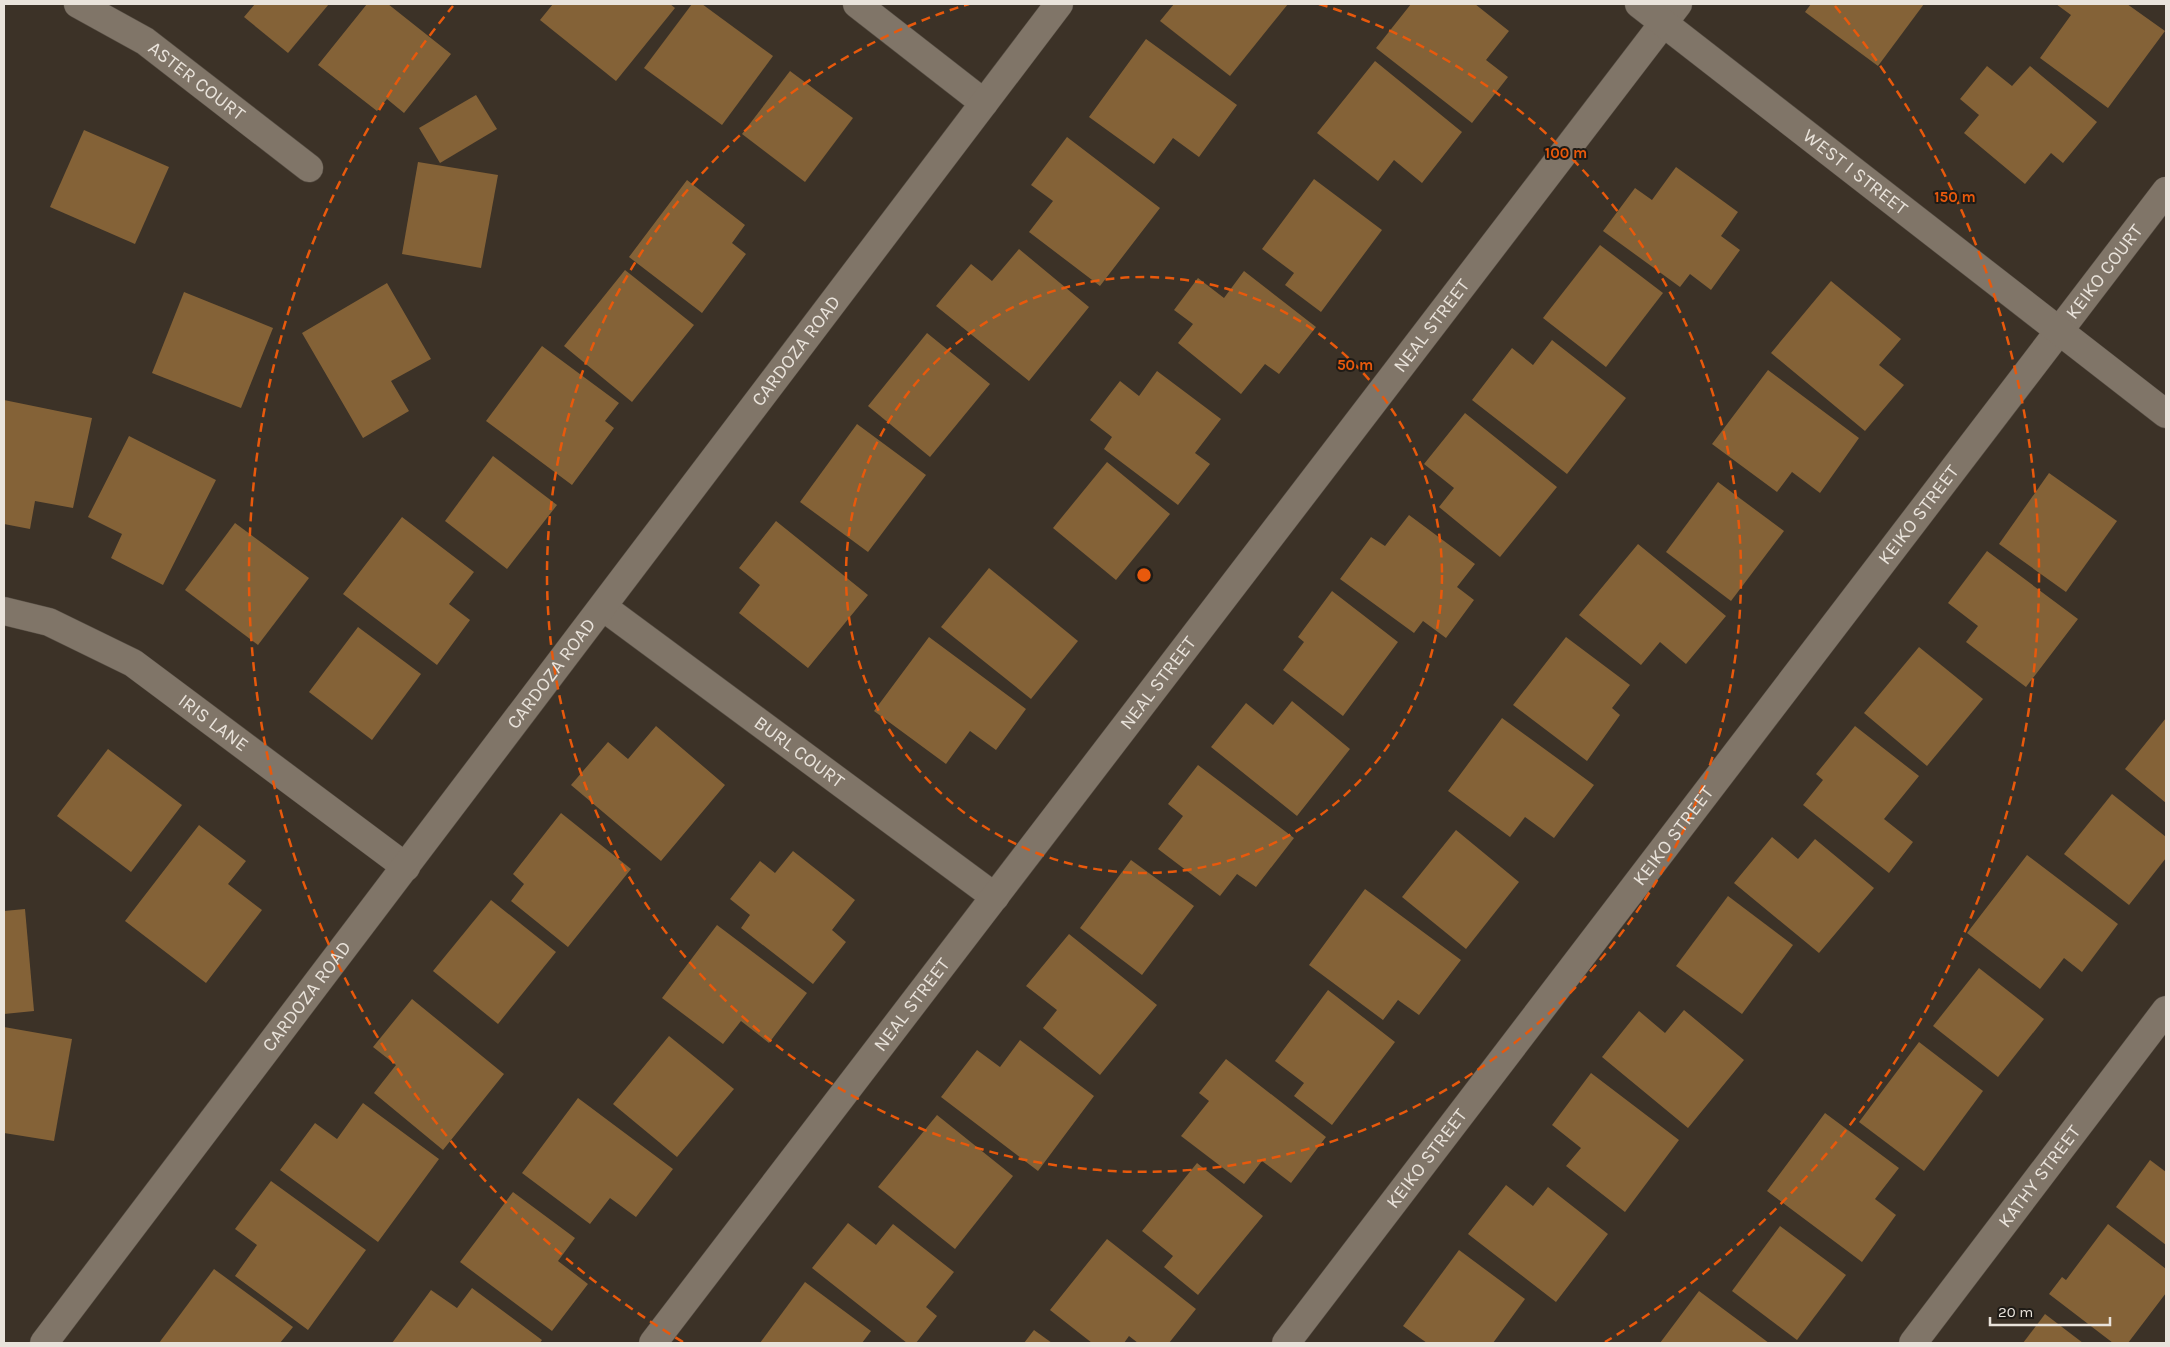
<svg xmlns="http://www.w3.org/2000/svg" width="2170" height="1347" viewBox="0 0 2170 1347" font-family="Karla,sans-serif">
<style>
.building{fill:#846237}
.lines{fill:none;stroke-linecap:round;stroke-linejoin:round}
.minor-casing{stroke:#564e44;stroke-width:29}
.tertiary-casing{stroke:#564e44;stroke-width:29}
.minor{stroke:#807568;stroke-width:28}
.tertiary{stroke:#807568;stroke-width:28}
.ring{fill:none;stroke:#e8590c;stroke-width:2.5;stroke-dasharray:9 6}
.labels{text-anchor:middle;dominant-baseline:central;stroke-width:4;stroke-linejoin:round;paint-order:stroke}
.street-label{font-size:19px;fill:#e9e3db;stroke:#1f1b16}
.centre{fill:#e8590c;stroke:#1f1b16;stroke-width:2.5}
.ring-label{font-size:15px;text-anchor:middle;font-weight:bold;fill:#e8590c;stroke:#1f1b16;stroke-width:4;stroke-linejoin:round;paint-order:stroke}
</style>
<rect width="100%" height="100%" fill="#3c3227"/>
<g class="building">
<path d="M255,4H329L288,53L244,17Z"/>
<path d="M367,4H388L451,54L404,113L387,99L377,111L318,65Z"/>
<path d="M553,4H670L675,8L616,81L540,20Z"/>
<path d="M692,4H702L773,56L722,125L644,68Z"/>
<path d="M1174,4H1288L1230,76L1160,21Z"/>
<path d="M1411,4H1475L1509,31L1486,60L1508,77L1472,123L1376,48Z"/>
<path d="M1811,4H1924L1878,66L1805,12Z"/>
<path d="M2056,4H2127L2165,31L2108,108L2040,58L2071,15Z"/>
<path d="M1146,39L1237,105L1199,157L1173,138L1154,164L1089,117Z"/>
<path d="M1375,61L1462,132L1422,183L1394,160L1378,181L1317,133Z"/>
<path d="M1987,66L2012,86L2030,66L2097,122L2063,163L2051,153L2025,184L1964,133L1979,115L1960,99Z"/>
<path d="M790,71L853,118L805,182L742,134Z"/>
<path d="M476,95L497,129L440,163L419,128Z"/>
<path d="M84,130L169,167L135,244L50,207Z"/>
<path d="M1067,137L1160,208L1100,286L1029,232L1053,201L1031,185Z"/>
<path d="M418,162L498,175L481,268L402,254Z"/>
<path d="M1676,167L1738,212L1721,236L1740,250L1711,290L1690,274L1680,287L1603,231L1635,188L1652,200Z"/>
<path d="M1314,179L1382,230L1321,312L1285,285L1294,273L1262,249Z"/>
<path d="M687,180L745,225L732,243L746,254L702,313L629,257Z"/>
<path d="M1600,245L1663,293L1606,367L1543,318Z"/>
<path d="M1019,249L1089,307L1029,381L936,306L971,264L992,281Z"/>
<path d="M625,270L694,325L632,402L564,346Z"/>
<path d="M1244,271L1316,327L1279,374L1265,364L1241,394L1178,343L1193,324L1174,310L1198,278L1224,298Z"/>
<path d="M1831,281L1901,339L1879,365L1904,385L1865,431L1771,353Z"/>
<path d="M387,283L431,359L391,381L409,411L363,438L302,333Z"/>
<path d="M184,292L273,328L241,408L152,373Z"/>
<path d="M927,333L990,384L930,457L868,406Z"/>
<path d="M1552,340L1626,398L1567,474L1472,400L1512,348L1533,365Z"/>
<path d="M542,346L619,403L605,421L614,428L572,485L486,421Z"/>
<path d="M1768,370L1859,438L1820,493L1792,472L1777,492L1712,444Z"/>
<path d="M1157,371L1221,419L1195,453L1210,464L1178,505L1104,449L1112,437L1090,420L1120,381L1139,396Z"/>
<path d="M4,400L92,418L73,508L35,501L30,529L4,524Z"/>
<path d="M1465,413L1557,487L1500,557L1439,507L1454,488L1424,464Z"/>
<path d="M857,424L926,475L868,552L800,502Z"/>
<path d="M129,436L216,480L163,585L111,558L122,534L88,517Z"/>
<path d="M493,456L557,505L507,569L445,521Z"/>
<path d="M1107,462L1170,514L1116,580L1053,528Z"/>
<path d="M2049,473L2117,521L2066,592L1999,544Z"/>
<path d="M1718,482L1784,531L1731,601L1666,552Z"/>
<path d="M1409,515L1475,564L1457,587L1474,600L1446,638L1423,621L1414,633L1340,579L1371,537L1385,546Z"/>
<path d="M402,517L474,572L449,604L470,620L437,665L343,594Z"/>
<path d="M776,521L868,595L808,668L739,613L760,585L739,568Z"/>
<path d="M235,523L309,578L258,645L185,590Z"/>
<path d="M1638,544L1726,616L1686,664L1660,642L1641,665L1579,615Z"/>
<path d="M1987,551L2078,619L2026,687L1966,642L1978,626L1948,603Z"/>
<path d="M989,568L1078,641L1031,699L941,627Z"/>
<path d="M1332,591L1398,642L1343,716L1283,670L1304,642L1298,637Z"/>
<path d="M358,627L421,674L372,740L309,692Z"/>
<path d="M929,637L1026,709L996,750L970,731L946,764L874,711Z"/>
<path d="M1566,637L1630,685L1612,708L1620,715L1587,761L1513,705Z"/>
<path d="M1919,647L1983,699L1927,766L1864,713Z"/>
<path d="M1292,701L1350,749L1297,816L1211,747L1246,703L1273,725Z"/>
<path d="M1502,718L1594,785L1554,838L1525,817L1510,837L1448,791Z"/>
<path d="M2166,718V803L2125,769Z"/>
<path d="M656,726L725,785L661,861L571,785L608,742L628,759Z"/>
<path d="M1855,726L1919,776L1884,819L1913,842L1889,873L1803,805L1823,780L1816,774Z"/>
<path d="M108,749L182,805L131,872L57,816Z"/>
<path d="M1198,765L1294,838L1256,887L1237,874L1220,896L1158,849L1183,816L1168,804Z"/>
<path d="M2112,794L2166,837V858L2129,905L2064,854Z"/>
<path d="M561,813L631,869L568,947L511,901L524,884L513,874Z"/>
<path d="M199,825L246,861L228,884L262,910L206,983L125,921Z"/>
<path d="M1456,830L1519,882L1466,949L1402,897Z"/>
<path d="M1772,837L1798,859L1815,839L1874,888L1819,953L1734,883Z"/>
<path d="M793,851L855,900L832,930L846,942L813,984L741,928L750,915L730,899L760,861L775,873Z"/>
<path d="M2027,855L2118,924L2082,972L2064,958L2040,989L1967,933Z"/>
<path d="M1131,860L1194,906L1142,975L1080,928Z"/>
<path d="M1365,889L1461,960L1419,1015L1398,1000L1383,1020L1309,965Z"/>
<path d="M1728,896L1793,945L1742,1014L1676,966Z"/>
<path d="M491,900L556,952L498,1024L433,971Z"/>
<path d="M25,909L34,1011L4,1014V911Z"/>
<path d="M717,925L807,993L769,1043L741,1021L723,1044L662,998Z"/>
<path d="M1069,934L1157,1005L1100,1075L1043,1028L1057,1010L1026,986Z"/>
<path d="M1979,968L2044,1019L1998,1077L1933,1026Z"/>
<path d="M1328,990L1395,1042L1332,1125L1294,1096L1304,1083L1275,1061Z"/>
<path d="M412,999L504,1074L443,1150L374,1093L396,1065L373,1047Z"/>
<path d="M1684,1010L1744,1060L1688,1128L1602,1057L1639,1011L1665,1033Z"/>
<path d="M4,1027L72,1039L54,1141L4,1133Z"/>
<path d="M669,1036L734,1089L677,1157L613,1104Z"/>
<path d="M1020,1040L1094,1096L1038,1171L941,1097L977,1050L1000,1067Z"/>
<path d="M1919,1042L1983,1091L1924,1171L1859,1122Z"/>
<path d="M1226,1059L1326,1137L1291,1183L1262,1161L1244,1184L1181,1136L1209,1101L1199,1093Z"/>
<path d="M1591,1073L1679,1140L1625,1212L1566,1166L1581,1148L1552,1125Z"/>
<path d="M578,1098L673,1169L636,1217L610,1198L590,1224L522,1173Z"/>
<path d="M363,1103L439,1159L378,1242L280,1170L315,1123L337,1139Z"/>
<path d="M1825,1113L1899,1168L1875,1199L1896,1215L1862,1262L1767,1191Z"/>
<path d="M937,1115L1013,1176L955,1249L878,1187Z"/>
<path d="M2150,1160L2166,1172V1245L2116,1207Z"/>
<path d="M1197,1163L1263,1216L1198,1295L1164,1267L1173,1256L1142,1231Z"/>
<path d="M271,1181L366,1250L308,1330L235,1276L257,1245L235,1229Z"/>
<path d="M1506,1185L1533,1206L1548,1187L1608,1234L1556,1302L1468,1234Z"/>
<path d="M513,1192L575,1238L558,1261L588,1284L552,1331L460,1262Z"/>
<path d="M848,1223L876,1245L893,1224L954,1272L926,1307L937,1316L916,1343H907L812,1268Z"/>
<path d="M2108,1224L2166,1269V1293L2128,1343H2113L2049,1294L2062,1277L2066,1280Z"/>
<path d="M1780,1226L1846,1275L1797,1340L1732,1291Z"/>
<path d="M1107,1239L1196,1309L1169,1343H1138L1129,1336L1124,1343H1092L1050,1310Z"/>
<path d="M1459,1250L1525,1299L1493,1343H1427L1403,1326Z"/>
<path d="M214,1269L293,1327L280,1343H159Z"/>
<path d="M805,1282L871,1331L862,1343H760Z"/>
<path d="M472,1288L542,1340L540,1343H392L431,1290L457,1308Z"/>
<path d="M1699,1291L1769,1343H1660Z"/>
<path d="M2045,1314L2083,1343H2023Z"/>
<path d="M1034,1330L1052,1343H1024Z"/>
</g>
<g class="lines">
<defs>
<g id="minor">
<path id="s1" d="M78,4L145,41L309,168"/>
<path d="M857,4L984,103"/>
<path id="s2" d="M603,607L995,897"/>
<path id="s3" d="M4,611L49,622L133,663L406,867"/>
<path id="s4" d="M44,1343L1059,4"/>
<path id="s5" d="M653,1343L1678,4"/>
<path id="s6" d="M1286,1343L2166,191"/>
<path id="s7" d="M1913,1343L2166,1010"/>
</g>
<g id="tertiary">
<path id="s8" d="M1639,4L2166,414"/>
</g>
</defs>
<use href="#minor" class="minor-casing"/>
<use href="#tertiary" class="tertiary-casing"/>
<use href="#minor" class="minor"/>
<use href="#tertiary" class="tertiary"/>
</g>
<g class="ring">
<circle cx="1144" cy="575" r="298"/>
<path d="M1319 4A597 597 0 1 1 969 4"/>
<path d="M683 1342A895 895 0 0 1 453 6M1835 6A895 895 0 0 1 1605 1342"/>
</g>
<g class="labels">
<g class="street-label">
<text stroke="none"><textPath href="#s1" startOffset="142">ASTER COURT</textPath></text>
<text stroke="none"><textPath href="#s8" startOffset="274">WEST I STREET</textPath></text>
<text stroke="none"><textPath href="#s6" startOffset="1348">KEIKO COURT</textPath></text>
<text stroke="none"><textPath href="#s5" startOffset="1281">NEAL STREET</textPath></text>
<text stroke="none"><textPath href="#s4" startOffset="1245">CARDOZA ROAD</textPath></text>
<text stroke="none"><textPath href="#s6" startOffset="1042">KEIKO STREET</textPath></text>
<text stroke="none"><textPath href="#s4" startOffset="840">CARDOZA ROAD</textPath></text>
<text stroke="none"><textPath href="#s5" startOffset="831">NEAL STREET</textPath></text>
<text stroke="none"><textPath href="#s3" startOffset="240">IRIS LANE</textPath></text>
<text stroke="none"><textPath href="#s2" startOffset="244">BURL COURT</textPath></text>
<text stroke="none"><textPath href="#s6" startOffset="638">KEIKO STREET</textPath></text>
<text stroke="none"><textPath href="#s4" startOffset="435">CARDOZA ROAD</textPath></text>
<text stroke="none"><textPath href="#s5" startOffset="426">NEAL STREET</textPath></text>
<text stroke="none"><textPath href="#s6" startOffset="232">KEIKO STREET</textPath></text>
<text stroke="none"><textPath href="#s7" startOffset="209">KATHY STREET</textPath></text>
</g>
</g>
<circle cx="1144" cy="575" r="8" class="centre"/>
<g class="ring-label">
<text x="1566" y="158">100 m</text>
<text x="1955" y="202">150 m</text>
<text x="1355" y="370">50 m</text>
</g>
<rect width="2170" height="1347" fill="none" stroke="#e9e3db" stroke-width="10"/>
<path d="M1990 1317v8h120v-8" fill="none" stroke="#e9e3db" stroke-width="2.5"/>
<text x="1998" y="1317" font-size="15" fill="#e9e3db" stroke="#1f1b16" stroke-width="4" paint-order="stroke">20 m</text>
</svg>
